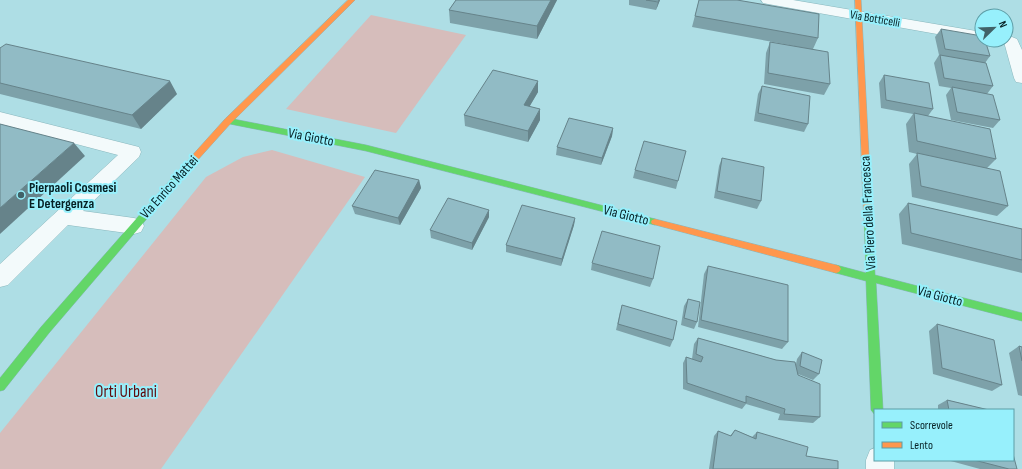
<svg xmlns="http://www.w3.org/2000/svg" width="1022" height="469" viewBox="0 0 1022 469" font-family="'Sofia Sans Condensed',sans-serif">
<style>
.green{fill:#d6bdbb}
.lines{fill:none;stroke-linecap:round;stroke-linejoin:round}
.street-casing{stroke:#89b7bd;stroke-width:1}
.fast-casing{stroke:#89b7bd;stroke-width:1}
.slow-casing{stroke:#89b7bd;stroke-width:1}
.street{fill:#f3fafb;fill-rule:evenodd}
.fast{fill:#63d668;fill-rule:evenodd}
.slow{fill:#ff974d;fill-rule:evenodd}
.wall{fill:#7da1a9}
.shaded-wall{fill:#66838a}
.building{fill:#91bbc5;stroke:#66838a}
.poi-dot{fill:#416268;stroke:#97f0fc;stroke-width:1.5}
.labels{text-anchor:middle;dominant-baseline:central;stroke-width:4;stroke-linejoin:round;paint-order:stroke}
.far-street-label{font-size:12px;fill:#062024;stroke:#97f0fc}
.street-label{font-size:14px;fill:#062024;stroke:#97f0fc}
.poi-label{font-size:14px;font-weight:bold;fill:#062024;stroke:#97f0fc;text-anchor:start}
.near-park-label{font-size:17px;fill:#600c0e;stroke:#97f0fc}
</style>
<rect width="100%" height="100%" fill="#aedee5"/>
<g class="green">
<path d="M371,15L466,35L396,133L286,109Z"/>
<path d="M272,150L365,177L161,469H0V433L206,177L243,157Z"/>
</g>
<g class="lines">
<defs>
<g id="street">
<path d="M761,0H793L982,32V40H988L982,42L768,4L763,3Z"/>
<path d="M1012,37L1017,39L1022,50V83L1016,82L1014,78L1004,42L1007,39Z"/>
<path d="M0,112L139,147L141,152L139,157L83,211L134,218L141,220L144,226L141,232L134,234L68,225L8,285L0,287V264L118,155L0,124Z"/>
<path d="M875,448V460H894V469H866V460L870,450Z"/>
</g>
<g id="fast">
<path d="M228,118L366,145L655,219L659,222L655,225L366,151L225,123L224,121Z"/>
<path d="M183,168L186,169L187,171L186,173L49,333L4,390L0,391V378L41,327L180,169Z"/>
<path d="M868,213L872,216L875,275L1022,313V321L876,283L883,410H875V415L871,410L866,281L836,273L833,272L831,269L833,266L836,265L866,273L864,216Z"/>
</g>
<g id="slow">
<path d="M348,0H355L231,123L186,173H180L179,171L180,169L225,119Z"/>
<path d="M855,0H861L872,216L868,219L864,216Z"/>
<path d="M655,219L836,265L839,266L841,269L839,272L836,273L652,224L651,222L652,220Z"/>
</g>
</defs>
<use href="#street" class="street-casing"/>
<use href="#fast" class="fast-casing"/>
<use href="#slow" class="slow-casing"/>
<use href="#street" class="street"/>
<use href="#fast" class="fast"/>
<use href="#slow" class="slow"/>
</g>
<g class="wall">
<path d="M456,0H557L537,39L450,23L449,10Z"/>
<path d="M629,0H660L656,10L629,5Z"/>
<path d="M699,0L818,38L813,49L830,84L824,95L764,84L766,53L770,42L800,47L692,27Z"/>
<path d="M941,29L990,56L985,63L993,86L987,94L1000,120L993,128L951,120L946,95L951,88L939,86L934,63L939,55L935,37Z"/>
<path d="M0,48L177,94L141,129L0,94Z"/>
<path d="M884,75L933,109L928,116L996,159L987,168L1008,206L997,216L912,197L909,164L917,154L909,152L906,124L913,114L881,108L879,83Z"/>
<path d="M538,81V92L529,107L540,120L528,142L465,126L464,115Z"/>
<path d="M762,86L808,124L804,132L754,121L758,94Z"/>
<path d="M613,128L612,136L601,165L556,155L557,147Z"/>
<path d="M722,158L761,201L757,209L714,198L719,166Z"/>
<path d="M635,170L678,181L676,189L633,178Z"/>
<path d="M419,180L421,188L400,225L355,214L352,206Z"/>
<path d="M908,203L1022,229V273L902,244L899,214Z"/>
<path d="M489,210V217L472,250L431,238L430,230Z"/>
<path d="M575,218L574,225L561,266L506,252V245Z"/>
<path d="M592,263L653,279L650,287L591,270Z"/>
<path d="M708,266L788,342L782,349L698,327L704,274Z"/>
<path d="M688,299L697,322L694,329L681,325L684,306Z"/>
<path d="M620,312L673,340L670,347L616,330Z"/>
<path d="M937,324L1002,385L992,391L933,374L929,331Z"/>
<path d="M698,338L776,360L796,364L797,359L802,352L819,374L813,380L798,374L820,417L813,423L778,420L780,414L746,404L742,409L683,389V363L686,357L692,359L694,344Z"/>
<path d="M1019,346L1022,347V396L1018,395L1009,353Z"/>
<path d="M947,400L989,410H938V405Z"/>
<path d="M735,430L752,437L757,432L806,456L838,469H709L714,436L718,431L730,436Z"/>
<path d="M947,460H1013L1017,469H980Z"/>
</g>
<g class="shaded-wall">
<path d="M551,0H557L537,39V26Z"/>
<path d="M659,0H660L656,10L658,2Z"/>
<path d="M170,81L177,94L141,129L132,115Z"/>
<path d="M538,81V92L524,116V105Z"/>
<path d="M540,109V120L528,142V131Z"/>
<path d="M613,128L612,136L601,165L602,158Z"/>
<path d="M74,143L85,156L0,234V208Z"/>
<path d="M419,180L421,188L400,225L398,218Z"/>
<path d="M489,210V217L472,250V243Z"/>
<path d="M575,218L574,225L561,266L562,259Z"/>
</g>
<g class="building">
<path d="M456,0H551L537,26L449,10Z"/>
<path d="M646,0H659L658,2Z"/>
<path d="M699,0H737L819,14L818,38L695,16Z"/>
<path d="M941,29L982,36V40H985L990,56L945,49Z"/>
<path d="M770,42L828,52L830,84L768,73Z"/>
<path d="M6,44L170,81L132,115L0,83V48Z"/>
<path d="M940,55L986,63L993,86L944,78Z"/>
<path d="M493,70L538,81L524,105L540,109L528,131L464,115Z"/>
<path d="M884,75L929,83L933,109L886,100Z"/>
<path d="M762,86L810,96L808,124L758,113Z"/>
<path d="M952,87L993,95L1000,120L957,112Z"/>
<path d="M914,113L990,129L996,159L917,141Z"/>
<path d="M569,118L613,128L602,158L557,147Z"/>
<path d="M0,124L74,143L0,208Z"/>
<path d="M644,141L686,151L678,181L635,170Z"/>
<path d="M917,153L1000,171L1008,206L921,186Z"/>
<path d="M722,158L764,167L761,201L717,191Z"/>
<path d="M375,170L419,180L398,218L352,206Z"/>
<path d="M448,198L489,210L472,243L430,230Z"/>
<path d="M908,203L1022,229V260L911,233Z"/>
<path d="M522,205L575,218L562,259L506,245Z"/>
<path d="M602,231L660,246L653,279L592,263Z"/>
<path d="M708,266L788,285V342L701,320Z"/>
<path d="M688,299L700,302L697,322L684,318Z"/>
<path d="M622,305L677,321L673,340L618,324Z"/>
<path d="M937,324L994,340L1002,385L942,368Z"/>
<path d="M698,338L776,360L795,362L798,375L820,384V417L784,414L785,409L746,396V403L687,383L686,357L701,362L703,357L696,354Z"/>
<path d="M1019,346L1022,347V361Z"/>
<path d="M802,352L822,360L819,374L800,366Z"/>
<path d="M947,400L989,410H949Z"/>
<path d="M735,430L756,439L757,432L808,447L806,456L838,461V469H713L718,431L731,436Z"/>
<path d="M1013,454L1017,469H1009L974,460H1013Z"/>
</g>
<circle class="poi-dot" cx="21" cy="195" r="4"/>
<g class="labels">
<g class="far-street-label">
<text transform="translate(875 19) rotate(10)">Via Botticelli</text>
</g>
<g class="street-label">
<text transform="translate(311 137) rotate(11)">Via Giotto</text>
<text transform="translate(169 187) rotate(-48)">Via Enrico Mattei</text>
<text transform="translate(868 213) rotate(-93)">Via Piero della Francesca</text>
<text transform="translate(626 215) rotate(14)">Via Giotto</text>
<text transform="translate(940 296) rotate(15)">Via Giotto</text>
</g>
<g class="poi-label">
<text x="29" y="187">Pierpaoli Cosmesi<tspan x="29" dy="16">E Detergenza</tspan></text>
</g>
<g class="near-park-label">
<text x="126" y="392">Orti Urbani</text>
</g>
</g>
<rect x="874" y="409" width="140" height="52" fill="#97f0fc" stroke="#5d9da6"/>
<rect x="882" y="422" width="20" height="6" fill="#63d668" stroke="#5d9da6"/>
<text x="910" y="429" font-size="12" fill="#062024">Scorrevole</text>
<rect x="882" y="442" width="20" height="6" fill="#ff974d" stroke="#5d9da6"/>
<text x="910" y="449" font-size="12" fill="#062024">Lento</text>
<g transform="translate(994 28) rotate(67)"><circle r="19" fill="#97f0fc" stroke="#5d9da6"/>
<path d="M0-3L7 15L0 10L-7 15Z" fill="#416268"/>
<text y="-6" font-size="11" font-weight="bold" text-anchor="middle" fill="#062024">N</text>
</g>
</svg>
